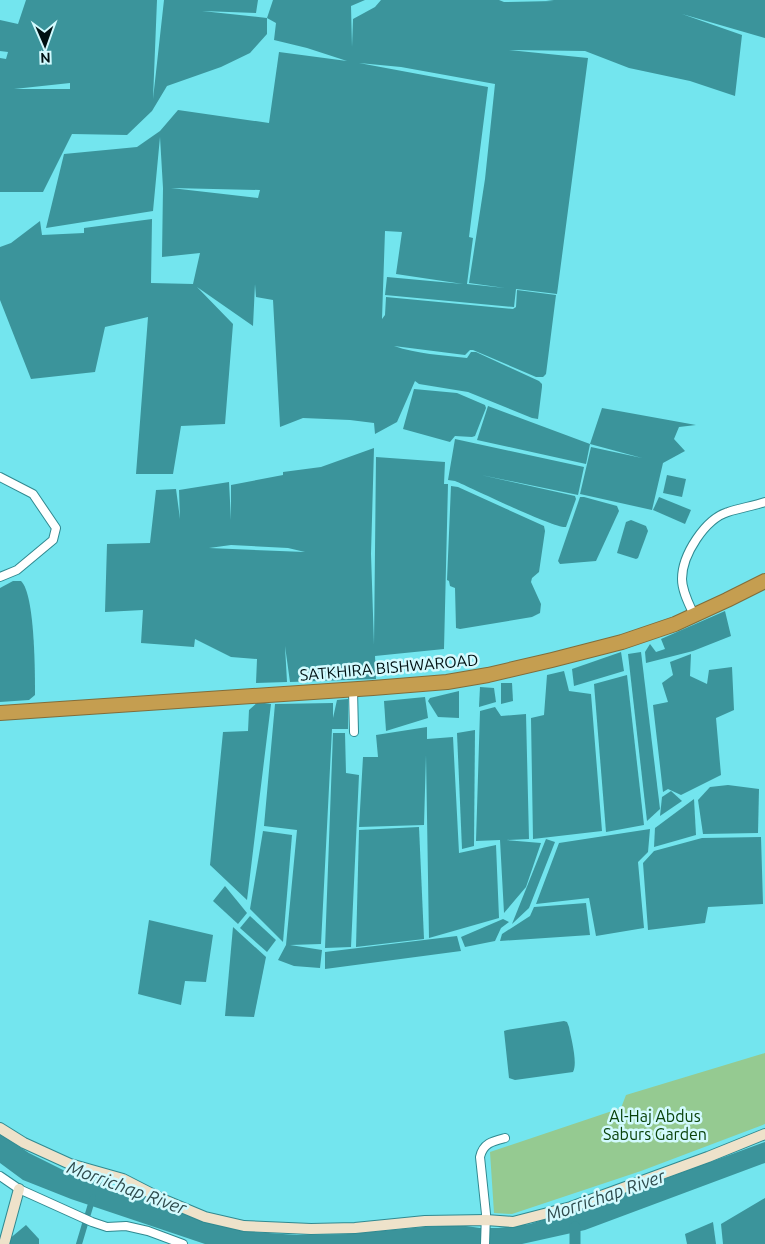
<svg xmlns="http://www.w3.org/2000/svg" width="765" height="1244" viewBox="0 0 765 1244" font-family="Ubuntu,sans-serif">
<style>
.green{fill:#95ca91}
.water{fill:#3b949b;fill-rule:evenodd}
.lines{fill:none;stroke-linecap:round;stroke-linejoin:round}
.canal{stroke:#3b949b;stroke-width:6}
.river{stroke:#3b949b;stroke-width:11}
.street-casing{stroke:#308990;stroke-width:10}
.secondary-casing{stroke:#308990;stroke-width:12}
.highway-casing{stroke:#806d3b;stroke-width:16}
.street{stroke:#fff;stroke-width:8}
.secondary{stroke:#eee2ca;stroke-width:10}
.highway{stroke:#c59e50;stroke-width:14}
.labels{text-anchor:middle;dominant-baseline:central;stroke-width:5;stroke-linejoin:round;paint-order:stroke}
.street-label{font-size:16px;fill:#001113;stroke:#d2fafe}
.park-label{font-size:16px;fill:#094109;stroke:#d2fafe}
.water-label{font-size:18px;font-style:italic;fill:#2f4b4d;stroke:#d2fafe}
</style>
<rect width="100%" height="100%" fill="#73e5ee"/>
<path class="green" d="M765,1053V1124L641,1171L512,1214L494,1213L490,1152L621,1108L626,1095Z"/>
<g class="water">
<path d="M26,0H157L153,99L164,0H258L256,13L202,11L267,18L273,0H365L351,6L352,47L353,19L375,7L381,0H499L504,2L554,1L546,0H765V38L682,14L742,35L735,96L690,81L629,68L585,51L509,50L588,58L557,294L516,289L514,307L385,295L387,277L463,284L396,274L402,232L385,231L382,319L385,315L386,297L513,309L516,307L517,290L556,295L546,374L543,377H536L473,350H470L465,355L394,346C417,354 442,355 467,358L471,352H476L539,381L542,384V387L538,419L532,418L468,392L419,384L415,381L397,422L375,434L374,423L350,420L303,418L280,427L273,300L256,297L255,284L253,326L197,287L233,324L225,424L181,426L173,474H136L148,317L105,327L95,372L31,379L0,300V247L11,243L40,221L42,235L84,233V228L152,219L151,283L193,284L200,253L162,257L163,188L160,137L153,211L46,228L64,154L137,147L160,131L178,110L269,123L279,52L347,61L307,48L274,40L276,23L267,18V34L250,53L221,67L167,86L152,111L127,135L72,134L43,192H0V58L6,59L8,52L0,51V20L18,24ZM359,63L401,67L495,84L485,179L469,283L505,288L467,284L473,238L469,237L488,87ZM70,83V89H13H14ZM171,188L260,190L258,198Z"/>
<path d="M414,389L457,393L485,405L486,408L475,436L472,437L455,436L450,442L403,429Z"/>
<path d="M488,406L590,444L602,408L696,425L679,427L674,439L685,451L663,463L652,510L580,494L591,447L642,458L590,444L586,464L477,440Z"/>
<path d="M455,439L584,467L578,495L481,475L575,496L576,499L566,527C555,529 472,488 455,481L448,480Z"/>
<path d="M374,448L371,554L374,645L376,457L445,462L444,484H448L444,649L375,656L376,679L290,682L285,646L287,682L256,683L257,659L231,657L195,639L194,647L141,643L143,610L105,612L107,544L150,543L156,490L176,489L180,519L179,490L229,482L231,520V485L283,475V472L321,467ZM231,545L288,548L305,552L209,548Z"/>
<path d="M667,475L686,479L682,497L663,493Z"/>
<path d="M451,486L458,487L544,526L545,531L539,572L532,578L531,582L541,604L540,613L532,617L460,629L456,628L455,588L450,586L449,581L447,580Z"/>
<path d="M580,497H584L617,506L619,511L596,561L560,564L558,561Z"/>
<path d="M659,497L691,510L685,524L653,510Z"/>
<path d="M631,520L646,526L648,531L638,558L636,559L617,553L626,522Z"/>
<path d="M13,581H21C35,594 35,673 35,695L29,700L0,702V588Z"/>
<path d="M725,611L731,636L693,651L646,663L645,652L650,644L656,652L665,649L661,639Z"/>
<path d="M621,652L624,671L574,686L572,669Z"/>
<path d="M641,652L660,809L647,821L628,654Z"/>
<path d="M691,654L690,676L707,684L709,670L732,667L734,710L716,718L721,775L681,795L668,789L663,792L653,705L668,702L662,683L673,675L670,662Z"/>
<path d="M564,671L569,691L591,694L602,831L533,839L531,718L544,715L547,675Z"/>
<path d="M627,675L644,825L606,832L594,684Z"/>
<path d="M501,683H512L513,701L501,704Z"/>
<path d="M480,687L494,688L496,702L479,707Z"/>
<path d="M459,691V718L438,717L428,701L430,698Z"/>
<path d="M425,697L428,718L386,731L384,701Z"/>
<path d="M348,699V729H332L321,944L290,945L322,950L320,968L294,966L278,960L286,945L297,830L264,826L275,704L333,703V718L337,700Z"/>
<path d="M258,702L271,704L247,900L210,865L223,732L248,731L249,710Z"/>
<path d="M495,707L501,716L526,714L529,839L506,840L541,843L526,887L504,913L500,840L476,841L480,711Z"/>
<path d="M427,727V739L453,737L459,853L496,845L499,918L429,938L426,755L424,825L359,827L363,757H378L376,735Z"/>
<path d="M475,730L474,846L462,849L457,733Z"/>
<path d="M333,733H345L346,773L359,775L351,947L325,948Z"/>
<path d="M728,785L759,789L758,833L703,834L698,800L710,787Z"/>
<path d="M671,791L682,801L660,816L662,797Z"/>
<path d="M694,799L696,835L654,847L655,828Z"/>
<path d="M419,827L424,939L356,947L359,830Z"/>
<path d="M650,829L648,852L638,862L644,928L596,936L589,898L536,904L559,843Z"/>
<path d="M263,831L292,835L283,942L250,909Z"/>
<path d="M761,837L763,904L708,907L705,923L648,930L643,863L654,851L702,838Z"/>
<path d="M546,839L555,842L529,908L512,924Z"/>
<path d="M225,886L247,913L238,924L213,901Z"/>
<path d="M586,903L590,935L500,941L502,934L530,916L534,907Z"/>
<path d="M250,916L276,940L267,952L240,928Z"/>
<path d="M503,919L509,922L501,928L495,941L465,947L461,937Z"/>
<path d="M149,920L213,935L206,982L185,981L181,1005L138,994Z"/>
<path d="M233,927L266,957L254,1017L225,1016Z"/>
<path d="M457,936L461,951L325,969V952Z"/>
<path d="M564,1021L567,1022L569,1027C571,1038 578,1063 573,1072L515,1080L509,1078L504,1031L507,1030Z"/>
<path d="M0,1134L29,1153L67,1172L129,1191L223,1226L254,1232L297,1235L349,1234L424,1227L459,1225L480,1228H498L530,1224L637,1189L765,1142V1163L585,1230L522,1244H205L71,1199L23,1180L0,1163Z"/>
<path d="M765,1198V1244H723L721,1224Z"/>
<path d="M713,1222L716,1244H687L685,1234Z"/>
<path d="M26,1225L39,1239V1244H6L8,1240Z"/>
</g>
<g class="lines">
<path class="canal" d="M79,1244L93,1197"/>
<path class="river" d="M575,1227V1244"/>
<defs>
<g id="street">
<path d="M0,477L33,494L56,528L53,540L17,570L0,577"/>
<path d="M694,615C689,604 682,591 682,579C682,555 705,519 728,512C740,508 753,506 765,502"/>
<path d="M353,690L354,732"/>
<path d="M0,1176L19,1189L92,1222L107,1227L126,1226L148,1231L183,1244"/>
<path d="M485,1244L486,1214L480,1157C483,1143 493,1141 505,1138"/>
</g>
<g id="secondary">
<path d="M0,1128L24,1143L70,1164L123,1179L162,1199L205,1217L244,1226L311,1229L355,1228L425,1221L486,1220L513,1222L571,1207L708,1157L765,1134"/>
<path d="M4,1244L19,1189"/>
</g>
<path id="highway" d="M0,713L373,688L447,682L488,675L552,660L622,642L675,624L727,600L765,581"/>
</defs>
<use href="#street" class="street-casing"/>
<use href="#secondary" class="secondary-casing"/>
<use href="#highway" class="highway-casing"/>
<use href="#street" class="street"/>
<use href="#secondary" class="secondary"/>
<use href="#highway" class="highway"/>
</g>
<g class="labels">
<g class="street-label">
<text transform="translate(389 667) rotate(-5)">SATKHIRA BISHWAROAD</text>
</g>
<g class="park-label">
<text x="655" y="1116">Al-Haj Abdus<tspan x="655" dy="18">Saburs Garden</tspan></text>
</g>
<g class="water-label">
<text transform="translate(127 1187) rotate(20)">Morrichap River</text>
<text transform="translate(605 1195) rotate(-19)">Morrichap River</text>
</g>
</g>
<g transform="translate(45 45) rotate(178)" stroke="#d2fafe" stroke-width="4" paint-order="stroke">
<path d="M0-4L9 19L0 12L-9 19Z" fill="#001113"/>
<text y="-8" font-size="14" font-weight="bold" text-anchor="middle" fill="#001113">N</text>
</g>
</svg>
